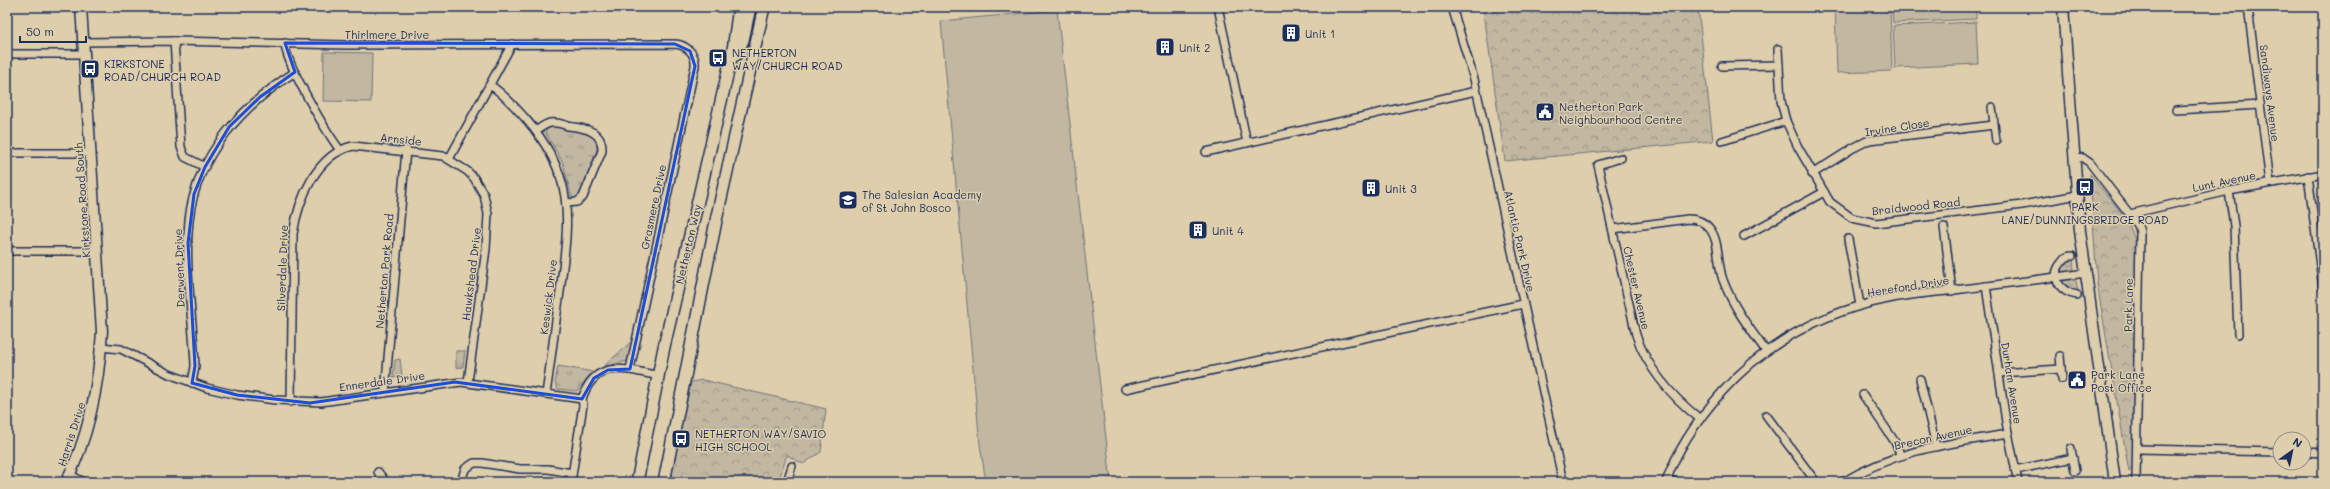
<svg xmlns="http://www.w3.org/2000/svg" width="2330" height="489" viewBox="0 0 2330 489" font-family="Mali,sans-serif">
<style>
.grass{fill:url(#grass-tufts);stroke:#6e737f}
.park{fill:url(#park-crowns);stroke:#6e737f}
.garden{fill:#c2b7a0;stroke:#6e737f}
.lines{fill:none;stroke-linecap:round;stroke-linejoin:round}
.street-casing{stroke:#1b2f5e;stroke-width:10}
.secondary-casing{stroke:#1b2f5e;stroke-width:13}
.primary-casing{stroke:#1b2f5e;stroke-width:14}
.street{stroke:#dfceab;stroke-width:7}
.secondary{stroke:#dfceab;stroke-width:10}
.primary{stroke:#dfceab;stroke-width:11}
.marked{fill:none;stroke:#1d4ed8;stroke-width:3;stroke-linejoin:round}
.labels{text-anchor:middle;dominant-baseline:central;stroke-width:3;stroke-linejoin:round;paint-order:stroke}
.poi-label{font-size:11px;fill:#1b2f5e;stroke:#dfceab;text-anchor:start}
.street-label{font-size:11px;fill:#1b2f5e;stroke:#dfceab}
</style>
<defs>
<pattern id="grass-tufts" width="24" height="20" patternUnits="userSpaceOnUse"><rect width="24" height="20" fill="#c2b7a0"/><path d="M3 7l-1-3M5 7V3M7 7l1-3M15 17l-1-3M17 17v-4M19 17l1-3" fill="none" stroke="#9d9586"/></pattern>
<pattern id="park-crowns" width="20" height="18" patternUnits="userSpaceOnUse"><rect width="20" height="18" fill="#c2b7a0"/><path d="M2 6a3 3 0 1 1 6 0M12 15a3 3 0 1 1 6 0" fill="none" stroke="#9d9586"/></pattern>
</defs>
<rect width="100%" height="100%" fill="#dfceab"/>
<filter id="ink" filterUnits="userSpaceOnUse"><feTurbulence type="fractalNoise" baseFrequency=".025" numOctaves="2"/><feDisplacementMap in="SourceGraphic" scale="8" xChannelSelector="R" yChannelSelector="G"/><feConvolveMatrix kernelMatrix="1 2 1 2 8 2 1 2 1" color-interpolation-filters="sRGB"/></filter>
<g filter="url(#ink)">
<g class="grass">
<path d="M551,125L591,134L596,139L597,150L579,198L572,199L563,163L545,132Z"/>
<path d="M2073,259L2074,268L2070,272H2061L2060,270L2066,262Z"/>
<path d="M2070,279L2076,281L2078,291H2071L2063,285L2062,281Z"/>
<path d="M634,339L627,361L603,367Z"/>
<path d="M456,351H465L463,367L456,368Z"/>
<path d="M400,359L402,376L393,378L395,360Z"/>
<path d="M558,366L588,371L592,372L577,391L558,389L555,383Z"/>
</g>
<g class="park">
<path d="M1483,7H1698L1713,141L1505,161Z"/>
<path d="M2090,174L2127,220L2136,242L2133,467L2129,472L2097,283Z"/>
<path d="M703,380L826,409L821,452L803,464L787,455L778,482H669L691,382Z"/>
</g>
<g class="garden">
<path d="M1835,7H1890L1892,71L1837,73Z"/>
<path d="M1892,7H1976V19L1893,23Z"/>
<path d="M1057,10L1111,482H986L980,445L941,21Z"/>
<path d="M1976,22L1978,64L1895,68L1893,26Z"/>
<path d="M324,52L372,53L371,102L323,101Z"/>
</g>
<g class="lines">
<defs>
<g id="street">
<path d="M1218,7L1247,143"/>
<path d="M1452,7L1474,79L1563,482"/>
<path d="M2248,7L2270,183"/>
<path d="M174,41L181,147L185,157L205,167"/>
<path d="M84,42L174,41L345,45L675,44C687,45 696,54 695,66L630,369"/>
<path d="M285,43C284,61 327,133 340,150"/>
<path d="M1778,49L1781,101L1786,121L1798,147L1830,202L1852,218L1876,223L2022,205L2078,195"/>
<path d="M7,54H84"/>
<path d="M1722,66L1779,65"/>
<path d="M490,85C503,93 514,106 525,118C577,177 569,219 560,292C555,326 551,360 546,394"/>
<path d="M1992,107L1996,141"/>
<path d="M2176,110L2260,105"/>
<path d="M536,131C540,128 545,124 550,123C555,122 563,124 568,126C584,128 603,130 602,151L583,197L577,202L566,203"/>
<path d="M1722,141L1786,121"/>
<path d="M1206,152L1476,91"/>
<path d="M7,153H91"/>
<path d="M2075,157L2083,158L2090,163L2138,225L2140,232L2136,482"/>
<path d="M1621,158L1598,165L1636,335C1648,370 1671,396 1700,419"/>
<path d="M449,159L512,44"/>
<path d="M1812,174L1853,148L1869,140L1994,125"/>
<path d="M2308,176L2323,288"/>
<path d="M2229,191L2234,226L2238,334"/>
<path d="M2130,214L2229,191L2323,174"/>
<path d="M1944,227L1952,291"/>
<path d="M1613,229L1688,219C1697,219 1705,222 1710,229C1720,242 1717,264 1723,280C1733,307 1749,328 1766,351"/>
<path d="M1744,236L1824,192"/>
<path d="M1848,239L1860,305"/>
<path d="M7,251H97"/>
<path d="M2072,256C2067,256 2065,258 2062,262C2049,277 2060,292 2077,295"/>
<path d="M1986,286L2006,422L2018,482"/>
<path d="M101,347L121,349L169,374L207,388L237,395L275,400L321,402L461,382L582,399C595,358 626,369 659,376"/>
<path d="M2060,356L2062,379"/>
<path d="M1999,373L2061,369"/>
<path d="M1920,379L1936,446"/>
<path d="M192,383L195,366C193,318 184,267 189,220C196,155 243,105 295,72"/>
<path d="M1125,389L1523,304"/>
<path d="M385,393L406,150"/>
<path d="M1863,395L1895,442L1900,454"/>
<path d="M291,402L293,234C298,201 316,154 353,146L443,156L467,171L474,178L484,195L488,214L486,249L468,382"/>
<path d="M1766,415L1816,482"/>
<path d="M2071,449L2075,471"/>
<path d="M2137,449L2280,452"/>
<path d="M2304,452L2323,453"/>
<path d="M2015,470L2073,458"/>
<path d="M378,472L386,482"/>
<path d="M70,475L84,482"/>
<path d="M1667,479L1675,482"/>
<path d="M461,482L465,469L474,463H482L520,469H548L572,473"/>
<path d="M571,482L583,405L582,399"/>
<path d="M787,482L792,466"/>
<path d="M1666,482C1677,449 1699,418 1722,392C1766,343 1823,312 1888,299C1910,294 1932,293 1954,290C1998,285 2042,279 2086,273"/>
<path d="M1843,482C1898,449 1947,444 2008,434"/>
</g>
<g id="secondary">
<path d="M2063,7L2080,231L2115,482"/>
<path d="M66,482C90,435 99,384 102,331L81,7"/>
</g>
<g id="primary">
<path d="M736,55L743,40L750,7"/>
<path d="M637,482L664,347L733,50L739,7"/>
<path d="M664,482L717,216L764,7"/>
</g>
</defs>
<use href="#street" class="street-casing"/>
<use href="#secondary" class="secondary-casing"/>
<use href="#primary" class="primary-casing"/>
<use href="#street" class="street"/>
<use href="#secondary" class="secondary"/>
<use href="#primary" class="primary"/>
</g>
</g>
<path class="marked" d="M285,43L675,44L690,51L695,66L630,369L608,370L594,378L582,399L455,382L310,403L237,395L192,383L195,366L188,243L194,194L205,167L229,127L260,97L295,72Z"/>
<defs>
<symbol id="building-square" viewBox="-11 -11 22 22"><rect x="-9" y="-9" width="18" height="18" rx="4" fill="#1b2f5e" stroke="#dfceab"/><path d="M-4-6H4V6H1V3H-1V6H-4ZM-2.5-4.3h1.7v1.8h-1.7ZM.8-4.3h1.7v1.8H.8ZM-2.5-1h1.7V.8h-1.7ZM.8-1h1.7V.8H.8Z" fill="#fff"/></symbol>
<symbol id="bus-square" viewBox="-11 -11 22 22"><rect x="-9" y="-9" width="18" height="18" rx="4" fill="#1b2f5e" stroke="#dfceab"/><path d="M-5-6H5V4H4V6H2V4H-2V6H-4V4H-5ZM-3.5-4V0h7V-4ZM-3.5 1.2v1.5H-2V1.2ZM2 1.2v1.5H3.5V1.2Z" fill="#fff"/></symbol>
<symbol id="civic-square" viewBox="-11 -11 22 22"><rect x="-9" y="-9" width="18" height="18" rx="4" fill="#1b2f5e" stroke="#dfceab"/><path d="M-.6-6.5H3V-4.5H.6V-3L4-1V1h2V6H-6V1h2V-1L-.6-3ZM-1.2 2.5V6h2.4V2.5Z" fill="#fff"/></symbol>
<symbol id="school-square" viewBox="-11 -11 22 22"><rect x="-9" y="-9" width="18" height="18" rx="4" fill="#1b2f5e" stroke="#dfceab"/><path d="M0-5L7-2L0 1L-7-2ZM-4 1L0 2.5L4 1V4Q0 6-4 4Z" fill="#fff"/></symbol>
</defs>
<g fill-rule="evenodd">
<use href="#building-square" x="1280" y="22" width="22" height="22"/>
<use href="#building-square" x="1154" y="36" width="22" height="22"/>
<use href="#bus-square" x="707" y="47" width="22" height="22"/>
<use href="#bus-square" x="79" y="58" width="22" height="22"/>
<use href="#civic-square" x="1534" y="101" width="22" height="22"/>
<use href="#bus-square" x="2074" y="176" width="22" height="22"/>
<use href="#building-square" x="1360" y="177" width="22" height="22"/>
<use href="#school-square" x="837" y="189" width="22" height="22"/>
<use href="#building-square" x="1187" y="219" width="22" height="22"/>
<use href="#civic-square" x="2066" y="369" width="22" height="22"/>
<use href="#bus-square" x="670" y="428" width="22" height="22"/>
</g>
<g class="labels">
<g class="poi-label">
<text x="1305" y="33">Unit 1</text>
<text x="1179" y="47">Unit 2</text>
<text x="732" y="52">NETHERTON<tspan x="732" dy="13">WAY/CHURCH ROAD</tspan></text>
<text x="104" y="63">KIRKSTONE<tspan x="104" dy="13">ROAD/CHURCH ROAD</tspan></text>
<text x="1559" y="106">Netherton Park<tspan x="1559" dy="13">Neighbourhood Centre</tspan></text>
<text x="1385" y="188">Unit 3</text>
<text x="862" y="194">The Salesian Academy<tspan x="862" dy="13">of St John Bosco</tspan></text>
<text x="2085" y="206" text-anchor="middle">PARK<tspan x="2085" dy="13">LANE/DUNNINGSBRIDGE ROAD</tspan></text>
<text x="1212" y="230">Unit 4</text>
<text x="2091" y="374">Park Lane<tspan x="2091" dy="13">Post Office</tspan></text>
<text x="695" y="433">NETHERTON WAY/SAVIO<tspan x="695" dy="13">HIGH SCHOOL</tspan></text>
</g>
<g class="street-label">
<text x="387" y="34">Thirlmere Drive</text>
<text transform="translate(2270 93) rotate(83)">Sandiways Avenue</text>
<text transform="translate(1897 127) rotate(-9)">Irvine Close</text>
<text transform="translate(401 139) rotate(6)">Arnside</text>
<text transform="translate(2224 181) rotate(-12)">Lunt Avenue</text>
<text transform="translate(82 200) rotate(-94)">Kirkstone Road South</text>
<text transform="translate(1916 206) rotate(-6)">Braidwood Road</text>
<text transform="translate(653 207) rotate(-78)">Grasmere Drive</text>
<text transform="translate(1520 241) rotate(77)">Atlantic Park Drive</text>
<text transform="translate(688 244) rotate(-77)">Netherton Way</text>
<text transform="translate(179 268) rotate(-92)">Derwent Drive</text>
<text transform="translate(282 268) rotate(-88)">Silverdale Drive</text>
<text transform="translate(384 271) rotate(-85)">Netherton Park Road</text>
<text transform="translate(471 274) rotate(-83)">Hawkshead Drive</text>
<text transform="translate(1908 286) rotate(-9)">Hereford Drive</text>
<text transform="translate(1637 288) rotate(77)">Chester Avenue</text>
<text transform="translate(548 297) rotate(-83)">Keswick Drive</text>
<text transform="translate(2128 305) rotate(-89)">Park Lane</text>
<text transform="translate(382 381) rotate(-8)">Ennerdale Drive</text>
<text transform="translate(2012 383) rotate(81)">Durham Avenue</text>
<text transform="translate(71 434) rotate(-72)">Harris Drive</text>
<text transform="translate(1933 437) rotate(-12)">Brecon Avenue</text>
</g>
</g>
<rect width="2330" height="489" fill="none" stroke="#dfceab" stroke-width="24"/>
<rect x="12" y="12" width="2306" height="465" fill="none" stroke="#1b2f5e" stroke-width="1.5" filter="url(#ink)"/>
<g transform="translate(2292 451) rotate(33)"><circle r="19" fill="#dfceab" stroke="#918e8c"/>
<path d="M0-3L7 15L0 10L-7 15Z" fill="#1b2f5e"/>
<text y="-6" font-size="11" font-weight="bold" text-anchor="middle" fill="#1b2f5e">N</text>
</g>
<path d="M20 36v6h66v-6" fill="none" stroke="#1b2f5e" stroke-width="2"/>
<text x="26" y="36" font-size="12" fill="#1b2f5e" stroke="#dfceab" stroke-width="3" paint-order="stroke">50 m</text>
</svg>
